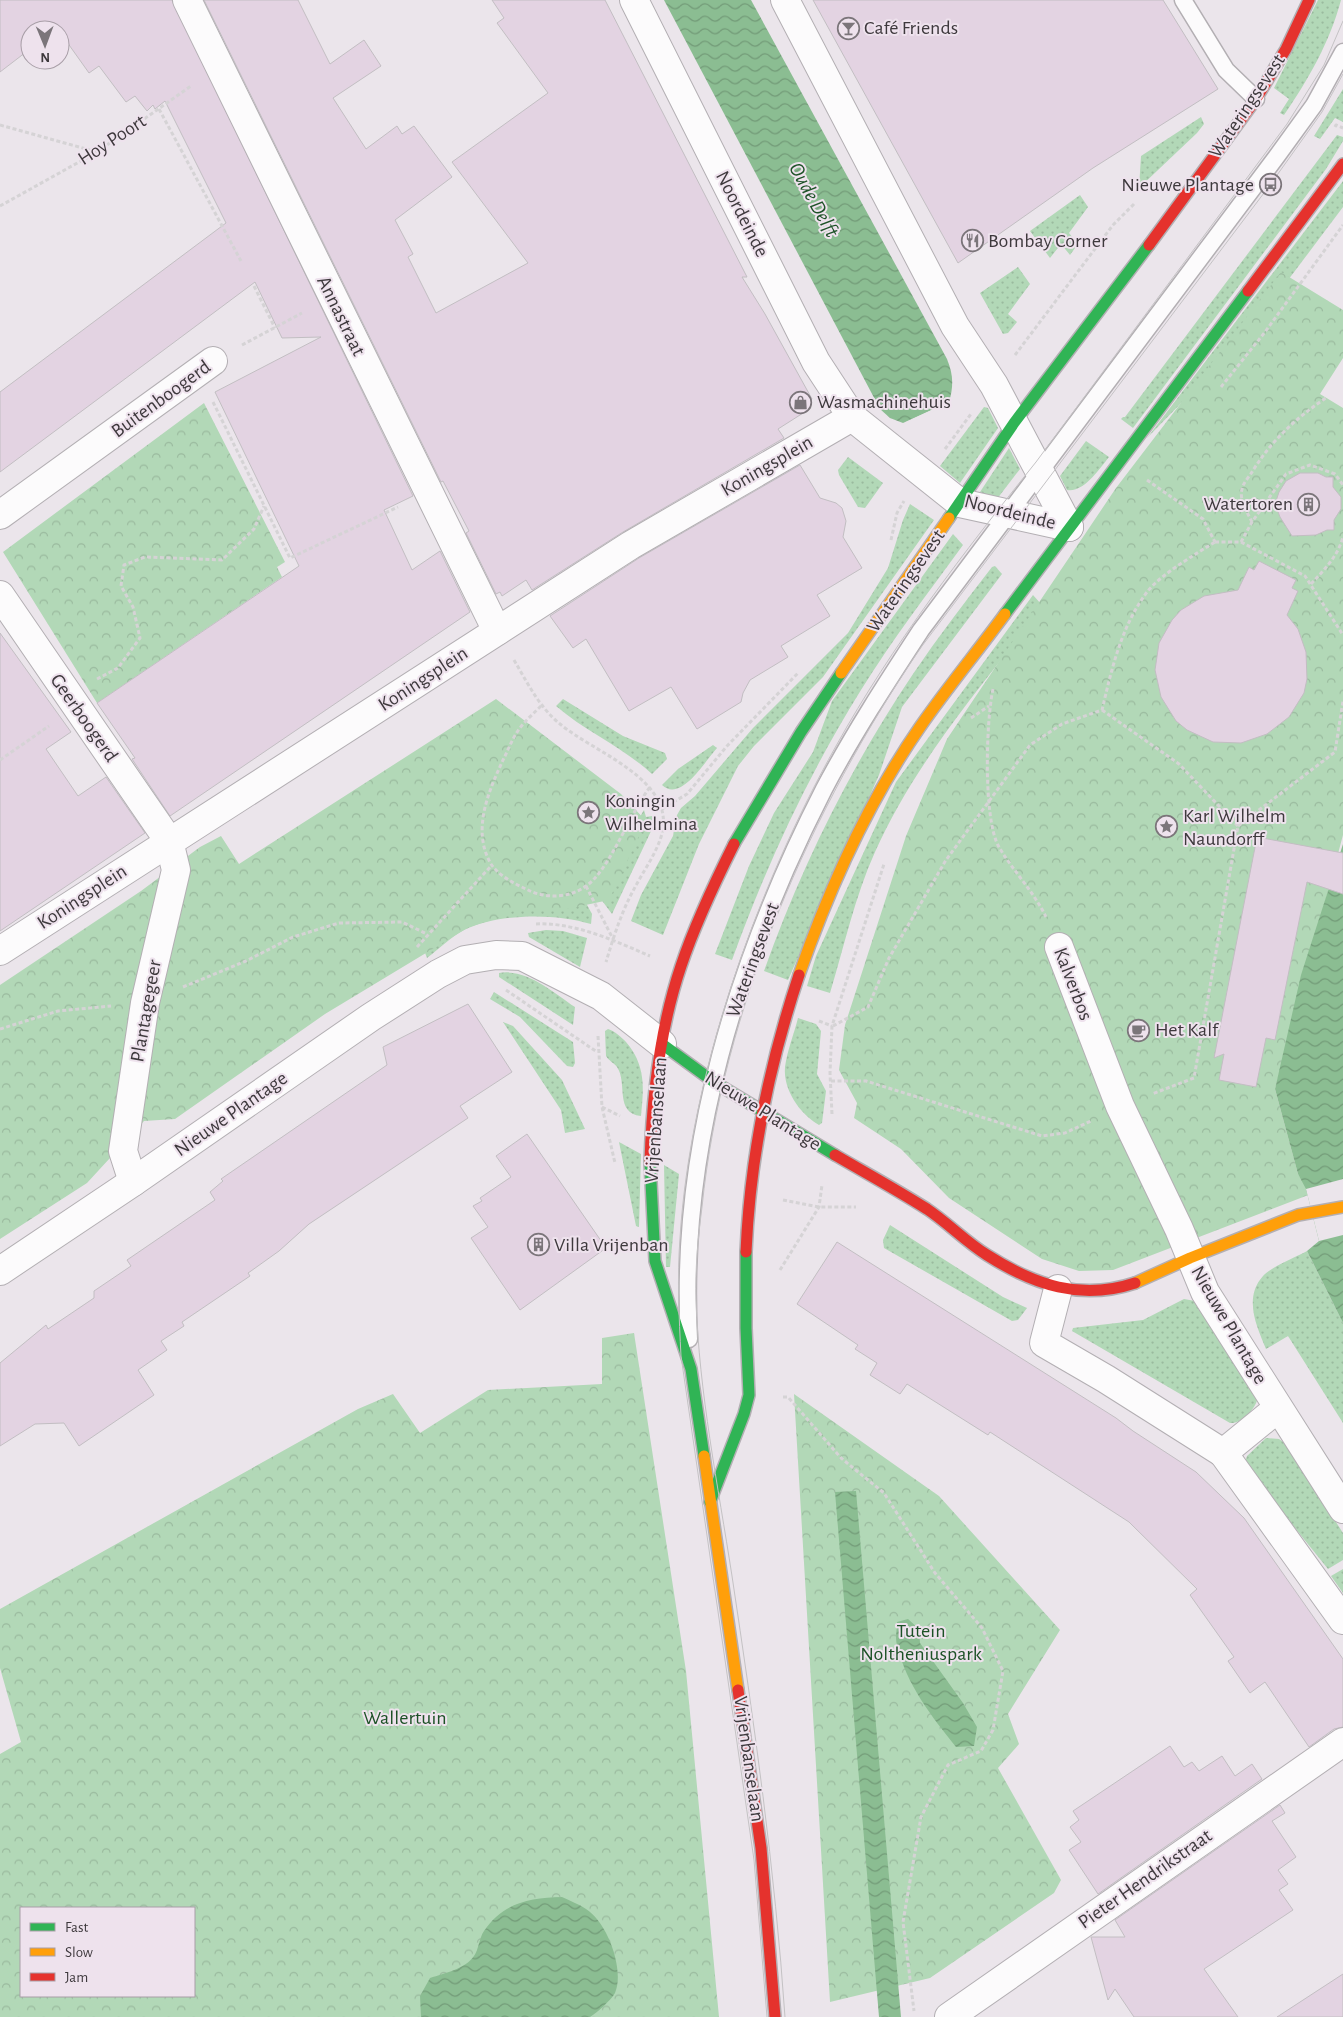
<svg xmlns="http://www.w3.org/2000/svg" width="1343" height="2017" viewBox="0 0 1343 2017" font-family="'Alegreya Sans',sans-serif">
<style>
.grass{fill:url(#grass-dots)}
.park{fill:url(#park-crowns);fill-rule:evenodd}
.water{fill:url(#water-waves)}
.pier{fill:#ebe5eb}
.building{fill:#e3d3e2;stroke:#c2bec2}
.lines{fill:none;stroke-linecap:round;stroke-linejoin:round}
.lane-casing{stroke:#b3afb3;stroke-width:19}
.street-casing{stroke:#b3afb3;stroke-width:30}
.fast-casing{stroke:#b3afb3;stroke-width:14}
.slow-casing{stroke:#b3afb3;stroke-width:14}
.jam-casing{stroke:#b3afb3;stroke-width:14}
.path{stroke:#d5d3d5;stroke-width:3;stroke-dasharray:4 2.5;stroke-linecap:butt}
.lane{stroke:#fcfbfc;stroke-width:16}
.street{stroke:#fcfbfc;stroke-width:28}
.fast{stroke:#30b455;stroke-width:11}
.slow{stroke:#ff9f0a;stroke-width:11}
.jam{stroke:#e5322d;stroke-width:11}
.tram{stroke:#c4c2c4;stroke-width:1}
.labels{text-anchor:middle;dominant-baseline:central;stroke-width:4;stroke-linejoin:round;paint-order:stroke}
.poi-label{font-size:20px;fill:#3e393d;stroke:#eee2ed;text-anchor:start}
.street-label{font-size:20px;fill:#3e393d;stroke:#eee2ed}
.park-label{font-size:20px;fill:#1c5126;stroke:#eee2ed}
.water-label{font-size:21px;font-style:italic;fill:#1e5328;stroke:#eee2ed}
</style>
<defs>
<pattern id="grass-dots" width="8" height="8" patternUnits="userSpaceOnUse" patternTransform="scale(1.25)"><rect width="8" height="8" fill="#b2d8b7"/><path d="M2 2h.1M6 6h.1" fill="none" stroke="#9aba9e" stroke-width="1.8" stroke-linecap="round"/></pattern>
<pattern id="park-crowns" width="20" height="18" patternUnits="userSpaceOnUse" patternTransform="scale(1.25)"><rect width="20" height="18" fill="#b2d8b7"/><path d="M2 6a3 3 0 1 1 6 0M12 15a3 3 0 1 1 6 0" fill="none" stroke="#9aba9e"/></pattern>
<pattern id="water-waves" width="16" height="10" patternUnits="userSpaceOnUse" patternTransform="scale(1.25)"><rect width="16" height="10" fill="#8bbd92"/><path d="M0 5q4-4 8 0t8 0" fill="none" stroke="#739b78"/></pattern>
</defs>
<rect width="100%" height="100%" fill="#ebe5eb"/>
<g class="grass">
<path d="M1318,0H1341C1330,42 1308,80 1284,115L1280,113L1289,99L1274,88Z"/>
<path d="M1343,89V122L1335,118L1320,139L1314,136Z"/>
<path d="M1201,117L1204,124L1197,133L1139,188L1141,156Z"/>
<path d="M1337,135L1343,137V141L1326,169L1133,428L1121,419L1123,417H1125Z"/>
<path d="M1343,181V207L1243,340L1147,438Z"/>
<path d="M1080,195L1088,207L1069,233L1078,244L1070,255L1061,244L1050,258L1030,231Z"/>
<path d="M1018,267L1030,284L1008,314L1017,322L1008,333L1003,334L980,293Z"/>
<path d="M984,407L988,408L998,428L960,483L940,466Z"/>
<path d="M1086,441L1109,457C1100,468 1084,493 1067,490L1060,476Z"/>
<path d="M1009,448L1020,469L997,499L980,492Z"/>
<path d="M848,457L883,483L865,508L858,507L839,475L838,470Z"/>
<path d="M910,504L934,520L823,677L754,746L738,766L699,844L663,935L631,921L641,895L673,836L677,815L681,808L695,796L753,728L848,633L888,568L903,520Z"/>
<path d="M953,534L963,545C928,593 892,640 861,690C808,775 766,866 732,960L715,954L749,866L774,813L813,752L832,701Z"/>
<path d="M995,566L1002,574L902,707L879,775L788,980L764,971C801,867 851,766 913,674C938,637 965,602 992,567Z"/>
<path d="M1033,595L1041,604L1040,610C980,688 916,761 875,852C855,896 844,947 830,993L807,986L816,956L896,782Z"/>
<path d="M563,699L623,736L665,753L667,759L652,774C623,747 586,732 556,706Z"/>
<path d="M713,745L717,748C705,761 681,803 662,785L678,769Z"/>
<path d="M644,810L646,817L652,816V829L612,914L600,898L622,847Z"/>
<path d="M586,903L592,914L591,924C555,913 499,913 464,930C451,937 439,949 427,958L424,950L456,916Z"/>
<path d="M546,930L563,931L587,938L580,967L529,937L528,933Z"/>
<path d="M499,973C527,968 554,993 575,1007L573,1025L499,977Z"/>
<path d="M494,992L573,1042L575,1063L573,1067L567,1066L520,1017L490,999Z"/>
<path d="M798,1018L816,1024L821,1031L817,1074L826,1091L822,1123L819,1125C800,1114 783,1090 785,1067C787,1051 794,1034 798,1018Z"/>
<path d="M503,1022L513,1026L562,1080L585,1129L565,1133L561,1110Z"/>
<path d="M608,1029C615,1031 621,1037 626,1042C646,1065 644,1089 641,1116C614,1113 628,1083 617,1067C614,1063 609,1061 606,1056L605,1031Z"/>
<path d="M619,1142L641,1154L639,1227L636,1226Z"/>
<path d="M664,1165L679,1174L670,1267H666Z"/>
<path d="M890,1225L1003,1297L1027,1308L1018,1320L1012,1321L884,1248L883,1240Z"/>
<path d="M1307,1251L1343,1323V1423L1288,1336L1266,1349C1257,1327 1243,1298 1263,1276C1271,1267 1296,1257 1307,1251Z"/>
<path d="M1184,1299L1195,1301L1258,1397C1256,1409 1241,1424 1230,1423L1072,1331L1073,1328L1143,1320Z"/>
<path d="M1266,1438L1279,1439L1286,1444L1343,1533V1560L1328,1569L1249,1471L1245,1462L1247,1456Z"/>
<path d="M1343,1569V1593L1331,1576Z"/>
</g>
<g class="park">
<path d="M1281,272L1343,310V358L1320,394L1343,408V835L1275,1089L1298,1174L1311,1194L1113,1270L1079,1271L1042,1259L949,1198L901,1149L854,1118L857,1103L839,1070L845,1025L906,836L947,739L1116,488Z"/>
<path d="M204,403L285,562L277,567L282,577L97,703L3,552Z"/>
<path d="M496,699L621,794L646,821L609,900L567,909L513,911L495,919L469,927L325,1014L175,1119L144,1121L87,1183L0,1239V985L141,891L200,847L221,836L239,864Z"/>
<path d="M634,1333L686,1671L719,2017H0V1754L21,1742L0,1668V1609L358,1409L393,1394L420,1433L488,1390L602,1384V1338ZM21,1908H194V1996H21Z"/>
<path d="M794,1394L939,1496L1060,1630L1008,1714L1019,1744L998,1768L1061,1880L1054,1893L930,1978L830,2002Z"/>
</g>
<g class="water">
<path d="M664,0H751L947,359C953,374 954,385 949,402L903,423L890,418L880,409Z"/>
<path d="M1343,844V1323L1307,1251L1319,1241L1306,1189L1298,1174L1275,1089L1301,975Z"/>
<path d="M856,1491L901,2017H879L835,1492Z"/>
<path d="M908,1619L919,1629L920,1643L963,1703L977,1727L974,1746L956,1747C932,1717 906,1684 897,1645C895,1638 897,1629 897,1622Z"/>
<path d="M562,1897C570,1901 579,1904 586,1909C607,1922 625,1969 615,1993C611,2000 597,2013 590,2017H421L420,1996L430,1978C445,1973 465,1969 474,1956C479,1949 479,1938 484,1931C504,1902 530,1898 562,1897Z"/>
</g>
<g class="pier">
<path d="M949,402L950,404L916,420L908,424L906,422Z"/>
<path d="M1343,1179V1235L1319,1241L1306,1189Z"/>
</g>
<g class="building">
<path d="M0,0H172L413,496L384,510L412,570L440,551L470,612L170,816L132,759L135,758L97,703L299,566L215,392L321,337L282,338L255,282L0,472V392L226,223L165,101L155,109L153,105L147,111L135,96L126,102L99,66L89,73L57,28L54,30H30V49L0,72Z"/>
<path d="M204,0H298L330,64L364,40L381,66L333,98L366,149L397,126L402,134L414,126L452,177L395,220L413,254L408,257L436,313L528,263L452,162L548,93L497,23L504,18L492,0H605L747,277H742L765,314L812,399L808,403L811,408L778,429L784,438L623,532L532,590L526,580L502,596L500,592L496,594L466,533L469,531L443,481L441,482Z"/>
<path d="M813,0H1163L1218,89L1093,168L958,263Z"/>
<path d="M800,465L820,498L836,503L842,508L846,521L843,537L862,568L817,595L830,616L781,646L788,657L750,680L743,693L741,702L697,729L671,687L629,711L586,639L573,648L550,616L639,558Z"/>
<path d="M1300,473H1318L1326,477H1333V487L1341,497V509L1334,520V530H1327L1316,535L1292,536L1280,517L1275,504L1279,492L1286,481Z"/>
<path d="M1259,561L1296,580L1292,588L1298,591L1287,615L1298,629L1306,652L1307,679L1304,693L1289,717L1267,734L1241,743L1213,742L1187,730L1176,721L1161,697L1155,670L1159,643L1172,620L1181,610L1204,596L1238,590L1249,567L1254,570Z"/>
<path d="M0,633L71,732L46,749L78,796L106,777L145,833L0,931Z"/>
<path d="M1257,837L1343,853V894L1307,882L1275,1040L1266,1038L1256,1087L1219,1080L1224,1054L1214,1058Z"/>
<path d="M468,1004L512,1072L460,1106L468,1118L309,1224L279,1251L251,1271L248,1273L250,1276L182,1322L184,1326L161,1341L167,1350L138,1370L154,1395L79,1446L64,1423L35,1424L0,1446V1363L46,1325L48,1329L94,1298V1291L131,1266L127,1260L215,1200L210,1192L223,1181L221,1179L387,1065L383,1047Z"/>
<path d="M527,1134L606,1248L520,1310L471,1238L488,1227L473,1206L482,1201L480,1198L511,1177L496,1156Z"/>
<path d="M837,1242L1116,1418L1133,1431L1196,1472L1244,1518L1343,1659V1727L1334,1729L1309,1747L1265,1682L1250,1693L1228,1661L1234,1657L1190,1595L1197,1589L1129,1522L990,1432L988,1435L907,1384L900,1394L870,1375L877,1363L855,1349L858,1345L797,1304Z"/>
<path d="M1170,1746L1184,1767L1192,1762L1199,1771L1222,1756L1235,1776L1252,1764L1262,1779L1098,1894L1069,1850L1081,1842L1070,1827L1079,1820L1073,1811Z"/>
<path d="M1280,1805L1285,1813L1272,1821L1296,1857L1278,1870L1288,1884L1279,1890L1293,1910L1204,1969L1238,2017H1134L1115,1989L1108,2000L1091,1937H1125L1115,1920Z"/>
<path d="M1343,1974V2017H1277Z"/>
</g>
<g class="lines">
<defs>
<g id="lane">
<path d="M1183,0L1226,70L1256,99"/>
<path d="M689,1339C678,1149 738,957 824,789C853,734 887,682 921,630L1277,156L1314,105L1343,52"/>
</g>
<g id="street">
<path d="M187,0L497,631"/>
<path d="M634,0L816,362L852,417L960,503L1069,527"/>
<path d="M785,0L955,326L994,385L1069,527"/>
<path d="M0,515L213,361"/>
<path d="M0,595L169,841L176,870L145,1003L123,1151L133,1182"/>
<path d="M1059,947L1120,1106L1179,1229L1205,1292L1343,1509"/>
<path d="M0,951L631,545L852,417"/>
<path d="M0,1271L133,1182L371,1017L438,974L465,960L496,955L522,956L601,996L662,1044"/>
<path d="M1058,1289L1044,1343L1106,1379L1223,1453"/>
<path d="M1278,1408L1223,1453L1343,1620"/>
<path d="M949,2017L1343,1742"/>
</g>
<g id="fast">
<path d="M949,518L1014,423L1149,245"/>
<path d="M1005,614L1248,291"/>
<path d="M734,844L801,732L841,673"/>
<path d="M662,1044L714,1082L835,1155"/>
<path d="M650,1162L655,1261L691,1369L704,1456"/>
<path d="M710,1502L744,1414L749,1395L746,1328V1252"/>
</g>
<g id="slow">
<path d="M841,673L949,518"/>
<path d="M799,975C829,889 868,802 920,727C947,688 977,652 1005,614"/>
<path d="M1135,1283L1190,1258L1298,1215L1343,1207"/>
<path d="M704,1456L738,1690"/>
</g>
<g id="jam">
<path d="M1149,245L1256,99L1286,49L1309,0"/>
<path d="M1248,291L1343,164"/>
<path d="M835,1155C866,1173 897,1190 927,1209C948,1223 966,1242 987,1255C1034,1285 1081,1301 1135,1283"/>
<path d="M650,1162C652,1098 660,1028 681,966C695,924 714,884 734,844"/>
<path d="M746,1252C750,1157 769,1065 799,975"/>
<path d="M738,1690L761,1848L775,2017"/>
</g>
</defs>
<use href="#lane" class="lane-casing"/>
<use href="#street" class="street-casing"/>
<use href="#fast" class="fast-casing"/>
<use href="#slow" class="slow-casing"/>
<use href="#jam" class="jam-casing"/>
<g class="path">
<path d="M159,109L241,261"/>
<path d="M0,125L97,152"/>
<path d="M1335,127L1336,125L1343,128"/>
<path d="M0,206L97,152L191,86"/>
<path d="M254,286L275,328"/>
<path d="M242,345L302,313"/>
<path d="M1015,355L1113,225L1135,203"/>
<path d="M1221,387L1265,332L1343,225"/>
<path d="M213,402L290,558L398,507"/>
<path d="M945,449L971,414"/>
<path d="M1147,480L1203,519L1215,542"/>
<path d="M1252,522C1247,512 1239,500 1242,489C1243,483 1249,477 1252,472C1271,441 1296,418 1326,398"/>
<path d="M891,540L897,513L904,501"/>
<path d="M1215,542H1241L1305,576L1343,635"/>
<path d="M1241,542L1252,522L1286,474L1310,465L1335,474L1343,485"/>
<path d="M1311,584C1324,570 1338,556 1343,537"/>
<path d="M514,660C527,682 539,707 560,724C594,753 679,780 661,837C655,856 642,873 633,891C621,913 613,939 606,962"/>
<path d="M97,679L118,668L140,638L133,607L121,586L124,565L145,557L222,560L254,529L264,506"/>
<path d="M993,689C986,721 983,820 999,847C1013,871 1034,892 1046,917"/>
<path d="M541,706C534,713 526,720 520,728C513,737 509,748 504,758C489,790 471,830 491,864C499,876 515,884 528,890C546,899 570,898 586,886C609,871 630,813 650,787"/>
<path d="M1102,710L1179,764L1238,826L1194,1078L1152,1094"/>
<path d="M971,718L989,706"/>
<path d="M0,760L49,726"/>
<path d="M662,809L687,794L727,746L799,672"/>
<path d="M1238,826L1335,752L1343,701"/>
<path d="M586,886L613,939"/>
<path d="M536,924C575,922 615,941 650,956"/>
<path d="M417,947L492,865"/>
<path d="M183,987L246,961L293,937L339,923L402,922L427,934"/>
<path d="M506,990L597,1052"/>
<path d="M819,1021L832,1026"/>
<path d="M833,1026L868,1007L889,958L946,860L1030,745L1062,724L1102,710C1112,668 1121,627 1147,592C1161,574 1196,554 1215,542"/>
<path d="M0,1029L58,1011L111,1006"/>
<path d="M598,1036L602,1107L615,1163"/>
<path d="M831,1081H866L1042,1136L1065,1133L1091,1121"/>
<path d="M602,1107L620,1116"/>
<path d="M832,1114L830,1073L832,1026L884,864"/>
<path d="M783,1200L819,1207H856"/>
<path d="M780,1270L819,1207L822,1185"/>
<path d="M783,1397H788L841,1458L884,1493L935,1573L982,1628L1003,1671L993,1730L981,1751L948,1765L921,1817L903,1922L914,2011"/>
</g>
<use href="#lane" class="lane"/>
<use href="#street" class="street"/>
<use href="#fast" class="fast"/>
<use href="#slow" class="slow"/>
<use href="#jam" class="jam"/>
<g class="tram">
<path d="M767,2017L754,1860L681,1356C679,1317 677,1277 680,1238C690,1075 757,887 836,746C892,645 964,552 1036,462L1287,124L1324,65L1343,21"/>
<path d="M785,2017C775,1870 754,1722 732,1576C718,1485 699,1393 696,1300C695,1269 698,1238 702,1207C722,1010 811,808 922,646L1270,185L1322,112L1343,74"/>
</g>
</g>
<defs>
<symbol id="bar-ring" viewBox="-11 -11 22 22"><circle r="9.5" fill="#eee2ed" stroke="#7b757a" stroke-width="1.5"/><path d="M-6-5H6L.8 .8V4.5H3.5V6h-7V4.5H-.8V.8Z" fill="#7b757a"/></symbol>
<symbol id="bus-ring" viewBox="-11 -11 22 22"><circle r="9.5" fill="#eee2ed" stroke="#7b757a" stroke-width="1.5"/><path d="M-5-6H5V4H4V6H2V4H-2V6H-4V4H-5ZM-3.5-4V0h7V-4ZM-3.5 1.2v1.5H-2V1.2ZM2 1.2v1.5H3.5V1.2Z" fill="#7b757a"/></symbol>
<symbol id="restaurant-ring" viewBox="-11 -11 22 22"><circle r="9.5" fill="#eee2ed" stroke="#7b757a" stroke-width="1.5"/><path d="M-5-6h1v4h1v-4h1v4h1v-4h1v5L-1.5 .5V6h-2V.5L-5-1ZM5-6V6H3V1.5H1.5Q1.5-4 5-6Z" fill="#7b757a"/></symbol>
<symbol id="shop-ring" viewBox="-11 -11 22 22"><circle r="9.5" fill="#eee2ed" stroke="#7b757a" stroke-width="1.5"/><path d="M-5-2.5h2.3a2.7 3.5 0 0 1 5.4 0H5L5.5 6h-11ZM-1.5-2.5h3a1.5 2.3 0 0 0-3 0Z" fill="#7b757a"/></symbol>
<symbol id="building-ring" viewBox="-11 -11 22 22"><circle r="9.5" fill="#eee2ed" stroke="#7b757a" stroke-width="1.5"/><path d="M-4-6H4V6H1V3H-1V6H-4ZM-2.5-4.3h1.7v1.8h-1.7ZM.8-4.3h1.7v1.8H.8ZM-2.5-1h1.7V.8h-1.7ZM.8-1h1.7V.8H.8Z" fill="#7b757a"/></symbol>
<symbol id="sight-ring" viewBox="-11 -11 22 22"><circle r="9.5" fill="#eee2ed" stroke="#7b757a" stroke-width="1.5"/><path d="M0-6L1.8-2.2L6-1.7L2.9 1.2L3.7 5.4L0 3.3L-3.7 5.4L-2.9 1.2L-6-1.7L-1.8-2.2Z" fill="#7b757a"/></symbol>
<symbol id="cafe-ring" viewBox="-11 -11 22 22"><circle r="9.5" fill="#eee2ed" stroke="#7b757a" stroke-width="1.5"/><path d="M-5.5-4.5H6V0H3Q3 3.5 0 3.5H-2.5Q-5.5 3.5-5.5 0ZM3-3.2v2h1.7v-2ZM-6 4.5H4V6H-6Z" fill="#7b757a"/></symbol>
</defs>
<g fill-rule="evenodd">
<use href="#bar-ring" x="836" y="16" width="25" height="25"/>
<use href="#bus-ring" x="1258" y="172" width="25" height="25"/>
<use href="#restaurant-ring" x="960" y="228" width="25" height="25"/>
<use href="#shop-ring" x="788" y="390" width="25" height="25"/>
<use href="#building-ring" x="1296" y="492" width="25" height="25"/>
<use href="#sight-ring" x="576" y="800" width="25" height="25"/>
<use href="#sight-ring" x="1154" y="814" width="25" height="25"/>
<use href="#cafe-ring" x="1126" y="1018" width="25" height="25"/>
<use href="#building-ring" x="526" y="1232" width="25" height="25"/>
</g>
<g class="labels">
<g class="poi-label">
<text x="864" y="28">Café Friends</text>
<text x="1254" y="185" text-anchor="end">Nieuwe Plantage</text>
<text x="988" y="241">Bombay Corner</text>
<text x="817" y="402">Wasmachinehuis</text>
<text x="1293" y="504" text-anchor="end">Watertoren</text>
<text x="605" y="801">Koningin<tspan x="605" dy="23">Wilhelmina</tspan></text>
<text x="1183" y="816">Karl Wilhelm<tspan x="1183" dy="23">Naundorff</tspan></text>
<text x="1155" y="1030">Het Kalf</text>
<text x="554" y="1245">Villa Vrijenban</text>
</g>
<g class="street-label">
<text transform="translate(1247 106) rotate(-56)">Wateringsevest</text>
<text transform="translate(112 140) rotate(-33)">Hoy Poort</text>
<text transform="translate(742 214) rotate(63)">Noordeinde</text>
<text transform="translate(341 316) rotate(64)">Annastraat</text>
<text transform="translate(161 399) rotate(-36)">Buitenboogerd</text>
<text transform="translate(767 466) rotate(-30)">Koningsplein</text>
<text transform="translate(1010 512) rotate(14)">Noordeinde</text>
<text transform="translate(906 581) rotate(-55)">Wateringsevest</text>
<text transform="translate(423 679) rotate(-33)">Koningsplein</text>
<text transform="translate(84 718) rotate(55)">Geerboogerd</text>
<text transform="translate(82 897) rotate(-33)">Koningsplein</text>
<text transform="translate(753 960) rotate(-70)">Wateringsevest</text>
<text transform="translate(1073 984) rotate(69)">Kalverbos</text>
<text transform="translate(146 1011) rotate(-80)">Plantagegeer</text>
<text transform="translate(763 1111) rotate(32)">Nieuwe Plantage</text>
<text transform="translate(231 1114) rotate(-35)">Nieuwe Plantage</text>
<text transform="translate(656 1120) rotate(-86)">Vrijenbanselaan</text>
<text transform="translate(1229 1325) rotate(60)">Nieuwe Plantage</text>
<text transform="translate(749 1759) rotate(82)">Vrijenbanselaan</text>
<text transform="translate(1145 1879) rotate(-35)">Pieter Hendrikstraat</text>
</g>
<g class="park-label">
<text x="921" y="1631">Tutein<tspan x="921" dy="23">Noltheniuspark</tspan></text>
<text x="405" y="1718">Wallertuin</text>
</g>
<g class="water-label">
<text transform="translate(814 200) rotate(61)">Oude Delft</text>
</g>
</g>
<rect x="20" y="1907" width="175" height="90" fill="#eee2ed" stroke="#a89ea7"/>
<rect x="30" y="1923" width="25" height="8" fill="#30b455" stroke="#a89ea7"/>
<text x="65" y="1932" font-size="15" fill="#3e393d">Fast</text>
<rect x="30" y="1948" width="25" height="8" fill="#ff9f0a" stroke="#a89ea7"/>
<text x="65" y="1957" font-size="15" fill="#3e393d">Slow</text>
<rect x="30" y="1973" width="25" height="8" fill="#e5322d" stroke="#a89ea7"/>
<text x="65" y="1982" font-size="15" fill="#3e393d">Jam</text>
<g transform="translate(45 45) rotate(179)"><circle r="24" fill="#eee2ed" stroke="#a89ea7"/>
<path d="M0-4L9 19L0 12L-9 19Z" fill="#7b757a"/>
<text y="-8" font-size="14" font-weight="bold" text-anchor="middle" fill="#3e393d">N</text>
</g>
</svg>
